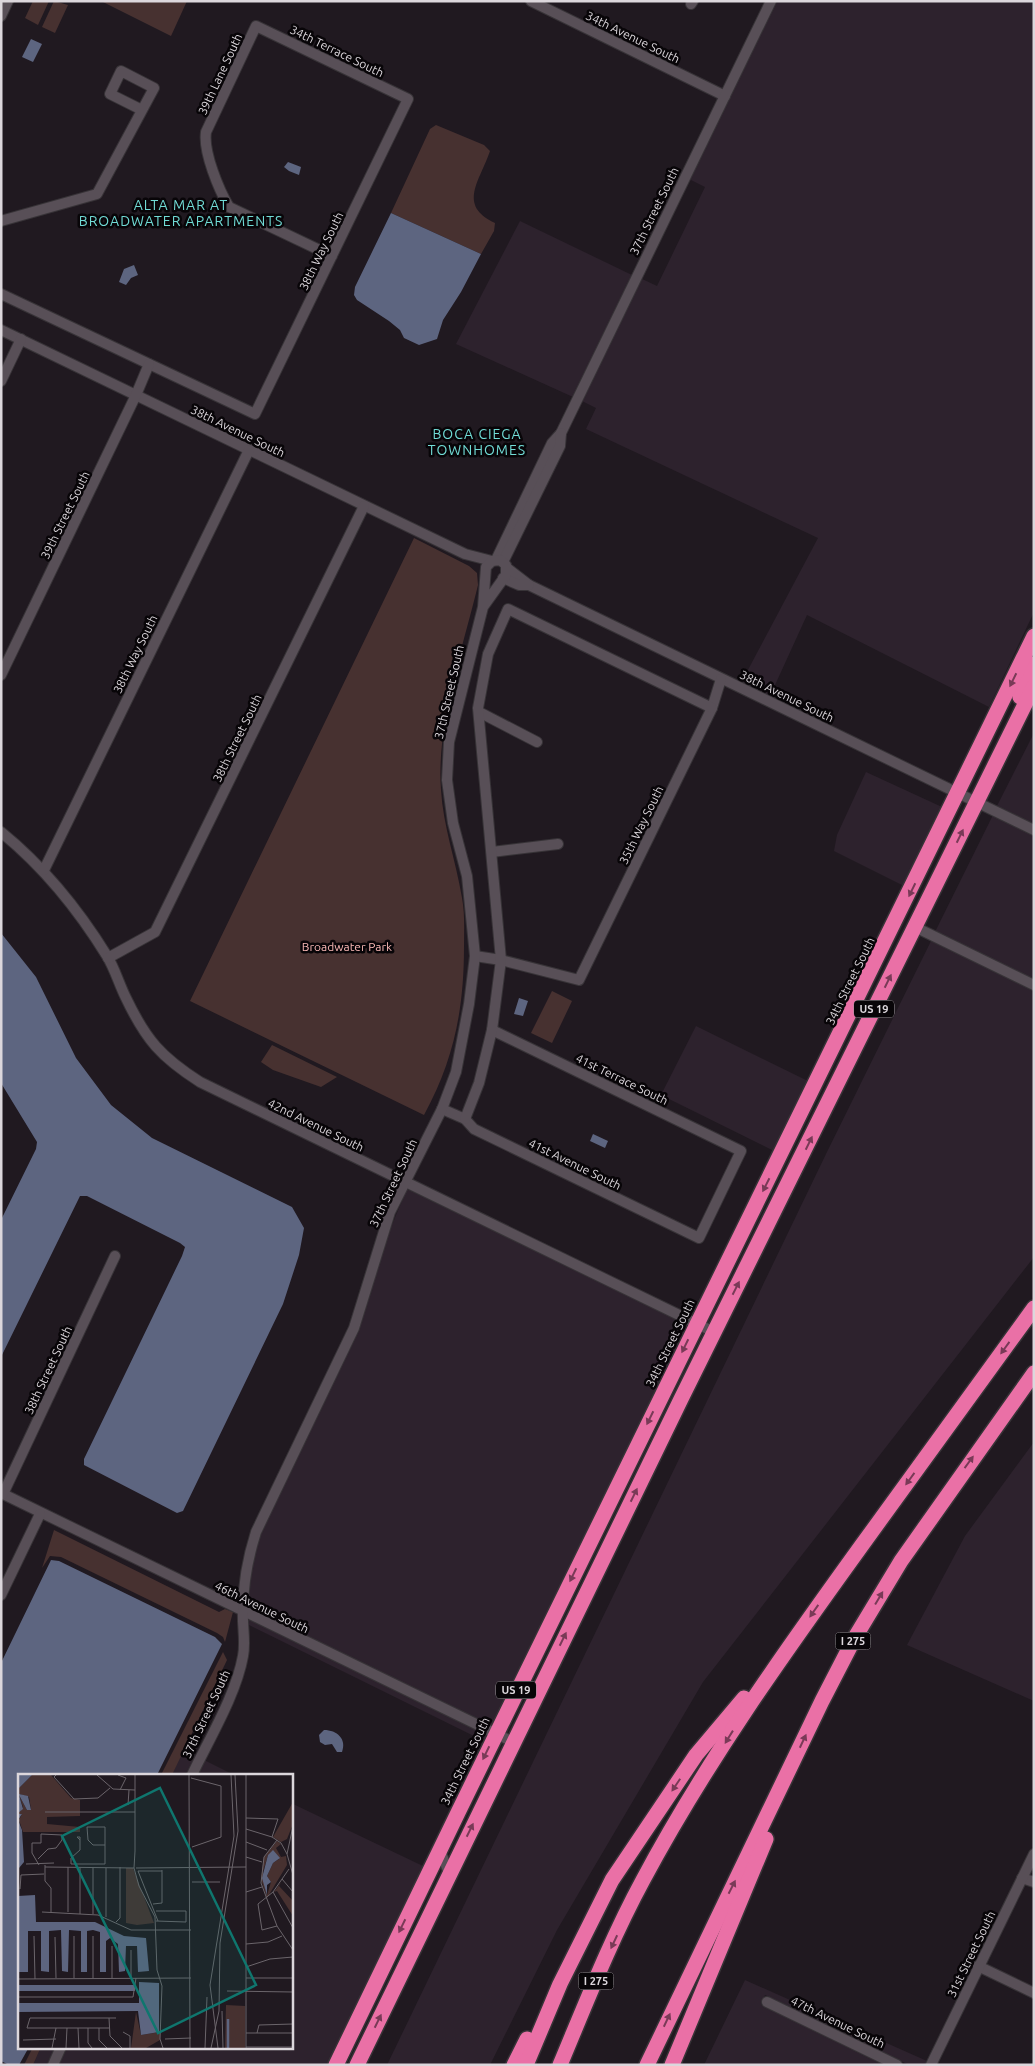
<svg xmlns="http://www.w3.org/2000/svg" width="1035" height="2066" viewBox="0 0 1035 2066" font-family="Ubuntu,sans-serif">
<style>
.built{fill:#2d222d}
.green{fill:#473130}
.water{fill:#5d6580}
.lines{fill:none;stroke-linecap:round;stroke-linejoin:round}
.minor-casing{stroke:#373337;stroke-width:12}
.highway-casing{stroke:#373337;stroke-width:18}
.minor{stroke:#584f57;stroke-width:10}
.highway{stroke:#ea70a6;stroke-width:15}
.oneway{fill:#793a57}
.labels{text-anchor:middle;dominant-baseline:central;stroke-width:5;stroke-linejoin:round;paint-order:stroke}
.shield{fill:#080508;stroke:#9c989c;stroke-width:1}
.shield-label{font-size:11px;font-weight:bold;fill:#dcd7dc}
.street-label{font-size:12px;fill:#dcd7dc;stroke:#080508}
.park-label{font-size:12px;fill:#fbbab7;stroke:#080508}
.neighbourhood-label{font-size:14px;letter-spacing:1px;fill:#71dcd6;stroke:#080508}
.inset-river{fill:none;stroke:#5d6580;stroke-width:2.5}
.inset-road{fill:none;stroke:#6b656b;stroke-width:1}
.view{fill:#0f766e;fill-opacity:0.15;stroke:#0f766e;stroke-width:2.5}
.inset-edge{fill:none;stroke:#dcd7dc;stroke-width:2.5}
</style>
<rect width="100%" height="100%" fill="#201920"/>
<g class="built">
<path d="M776,1H1034V612L989,707L807,615L770,696L741,683L818,538L586,429L596,408L582,401L640,278L657,286L705,187L689,179Z"/>
<path d="M520,221L632,275L573,397L456,344Z"/>
<path d="M1034,733V824L997,806Z"/>
<path d="M866,772L942,807L904,886L834,851L837,835Z"/>
<path d="M993,815L1034,835V979L935,932Z"/>
<path d="M931,941L1034,990V1257L703,1682L557,1930L490,2065H387L826,1154Z"/>
<path d="M696,1026L808,1081L774,1151L661,1095Z"/>
<path d="M407,1189L684,1323L680,1333L682,1335L493,1727L247,1608L254,1553L260,1534L358,1330L383,1246Z"/>
<path d="M1034,1442V1701L907,1645L965,1536Z"/>
<path d="M248,1619L489,1736L486,1742L249,1625Z"/>
<path d="M183,1750L196,1756L187,1775H172Z"/>
<path d="M204,1760L234,1775H197Z"/>
<path d="M291,1803L425,1867L331,2065H58L66,2047H291Z"/>
<path d="M745,1980L927,2061L926,2065H909L765,1995L761,2004L886,2065H704Z"/>
<path d="M41,2047H56L48,2065H33Z"/>
</g>
<g class="green">
<path d="M33,1H49L38,25L25,18Z"/>
<path d="M54,1L68,5L55,33L42,27Z"/>
<path d="M101,1H187L171,36Z"/>
<path d="M436,125L484,145L490,151C480,181 457,205 495,223L494,231L481,254L391,213L430,129Z"/>
<path d="M414,538L469,566L477,573L478,585C463,647 436,726 441,790C443,826 456,861 462,898C465,914 464,931 464,947C464,1009 454,1060 424,1115L190,1001Z"/>
<path d="M552,991L572,1001L552,1043L531,1033Z"/>
<path d="M272,1045L337,1077L321,1087L273,1070L261,1062Z"/>
<path d="M54,1530L219,1612L225,1609L233,1612L225,1642L223,1637L217,1633L61,1557L50,1556L42,1568Z"/>
<path d="M223,1652L227,1660L172,1775H161Z"/>
<path d="M33,2047H41L33,2065H24Z"/>
</g>
<g class="water">
<path d="M31,39L42,44L33,62L22,57Z"/>
<path d="M288,162L301,167L299,175L289,171L284,167Z"/>
<path d="M391,213L481,254L461,292L443,320L437,339L419,345L404,338L400,330L389,321L357,300L354,295L355,287Z"/>
<path d="M134,265L138,275L131,278L126,285L119,282L124,269Z"/>
<path d="M1,933L36,977L76,1058L111,1105L152,1138L292,1207L304,1228L299,1255L283,1304L183,1511L177,1513L84,1465V1459L182,1256L185,1247L180,1243L87,1196H80L1,1357V1220L36,1149L37,1142L1,1083Z"/>
<path d="M519,998L528,1001L523,1016L514,1014Z"/>
<path d="M593,1134L608,1141L605,1148L590,1141Z"/>
<path d="M51,1560L59,1561L215,1637L222,1644L157,1775H19V2047H29L19,2065H9L1,2061V1663Z"/>
<path d="M324,1730C337,1730 347,1739 342,1752H337L332,1744L325,1745L320,1742L319,1735Z"/>
</g>
<g class="lines">
<defs>
<g id="minor">
<path d="M531,1L725,96"/>
<path d="M691,4L693,1"/>
<path d="M1,16L8,1"/>
<path d="M1,221L97,194L154,88L121,71L110,94L142,110"/>
<path d="M1,294L255,414L408,99L256,26L206,132C203,152 219,190 229,207L332,256"/>
<path d="M1,330L465,554L492,561"/>
<path d="M1,381L21,339"/>
<path d="M496,560L552,443L561,433L771,1"/>
<path d="M503,562L560,446L561,433"/>
<path d="M507,568L529,585L1034,830"/>
<path d="M503,578L519,585H529"/>
<path d="M1,675L136,395L149,364"/>
<path d="M479,712L537,742"/>
<path d="M1,832C44,867 78,909 107,956C115,969 119,984 126,998C146,1040 161,1057 200,1082L714,1332"/>
<path d="M492,852L558,844"/>
<path d="M44,870L249,450"/>
<path d="M915,927L1034,985"/>
<path d="M475,956L501,960L579,980L712,708L721,679"/>
<path d="M108,958L155,932L364,506"/>
<path d="M442,1109L465,1119L474,1129L699,1238L741,1151L492,1030"/>
<path d="M465,1119L479,1083L492,1030L501,960L478,708L488,654L508,609L712,708"/>
<path d="M1,1493L513,1742"/>
<path d="M3,1494L115,1256"/>
<path d="M1,1595L40,1514"/>
<path d="M192,1775C209,1739 236,1695 243,1656C246,1641 242,1626 243,1611C243,1584 248,1557 256,1532L354,1328L390,1212L442,1109L456,1072L469,1004L475,956L467,876L453,823L447,780L449,742L483,607L486,567L492,561L500,560L506,565V575L483,607"/>
<path d="M439,1848L449,1873"/>
<path d="M1022,1878L1034,1882"/>
<path d="M978,1966L1034,1993"/>
<path d="M767,2002L897,2065"/>
<path d="M53,2065L61,2047"/>
<path d="M931,2065L1034,1854"/>
</g>
<g id="highway">
<path d="M1020,697L1034,664"/>
<path d="M336,2065C565,1587 804,1114 1034,636"/>
<path d="M357,2065L681,1399L1034,686"/>
<path d="M514,2065L527,2039"/>
<path d="M526,2065L560,1984L612,1880L696,1755L744,1698"/>
<path d="M560,2065C586,2003 611,1939 643,1880C706,1762 784,1653 862,1545C919,1466 976,1387 1034,1308"/>
<path d="M647,2065L822,1701L854,1639L901,1561L1034,1373"/>
<path d="M672,2065L766,1839"/>
</g>
</defs>
<use href="#minor" class="minor-casing"/>
<use href="#highway" class="highway-casing"/>
<use href="#minor" class="minor"/>
<use href="#highway" class="highway"/>
</g>
<defs><path id="oneway-solid" d="M-6-.8H1V-3.2L6.5 0L1 3.2V.8H-6Z" transform="scale(1.25)"/></defs>
<g class="oneway">
<use href="#oneway-solid" transform="translate(1013 680) rotate(116)"/>
<use href="#oneway-solid" transform="translate(960 836) rotate(-64)"/>
<use href="#oneway-solid" transform="translate(912 890) rotate(116)"/>
<use href="#oneway-solid" transform="translate(888 981) rotate(-64)"/>
<use href="#oneway-solid" transform="translate(809 1143) rotate(-64)"/>
<use href="#oneway-solid" transform="translate(766 1185) rotate(117)"/>
<use href="#oneway-solid" transform="translate(736 1288) rotate(-63)"/>
<use href="#oneway-solid" transform="translate(685 1346) rotate(116)"/>
<use href="#oneway-solid" transform="translate(1005 1348) rotate(126)"/>
<use href="#oneway-solid" transform="translate(650 1418) rotate(116)"/>
<use href="#oneway-solid" transform="translate(969 1462) rotate(-54)"/>
<use href="#oneway-solid" transform="translate(910 1479) rotate(126)"/>
<use href="#oneway-solid" transform="translate(634 1495) rotate(-64)"/>
<use href="#oneway-solid" transform="translate(573 1575) rotate(116)"/>
<use href="#oneway-solid" transform="translate(879 1598) rotate(-59)"/>
<use href="#oneway-solid" transform="translate(814 1611) rotate(125)"/>
<use href="#oneway-solid" transform="translate(563 1639) rotate(-64)"/>
<use href="#oneway-solid" transform="translate(729 1737) rotate(122)"/>
<use href="#oneway-solid" transform="translate(803 1741) rotate(-65)"/>
<use href="#oneway-solid" transform="translate(486 1753) rotate(116)"/>
<use href="#oneway-solid" transform="translate(676 1785) rotate(124)"/>
<use href="#oneway-solid" transform="translate(470 1830) rotate(-64)"/>
<use href="#oneway-solid" transform="translate(732 1887) rotate(-63)"/>
<use href="#oneway-solid" transform="translate(402 1926) rotate(116)"/>
<use href="#oneway-solid" transform="translate(614 1942) rotate(115)"/>
<use href="#oneway-solid" transform="translate(667 2020) rotate(-65)"/>
<use href="#oneway-solid" transform="translate(378 2021) rotate(-64)"/>
</g>
<g class="labels">
<g class="shield">
<rect x="854" y="1000.5" width="40" height="17" rx="4"/>
<rect x="835.5" y="1632.5" width="35" height="17" rx="4"/>
<rect x="496" y="1681.5" width="40" height="17" rx="4"/>
<rect x="578.5" y="1972.5" width="35" height="17" rx="4"/>
</g>
<g class="shield-label">
<text x="874" y="1009">US 19</text>
<text x="853" y="1641">I 275</text>
<text x="516" y="1690">US 19</text>
<text x="596" y="1981">I 275</text>
</g>
<g class="street-label">
<text transform="translate(633 37) rotate(26)">34th Avenue South</text>
<text transform="translate(337 51) rotate(26)">34th Terrace South</text>
<text transform="translate(220 74) rotate(-65)">39th Lane South</text>
<text transform="translate(654 211) rotate(-64)">37th Street South</text>
<text transform="translate(321 251) rotate(-64)">38th Way South</text>
<text transform="translate(238 431) rotate(26)">38th Avenue South</text>
<text transform="translate(65 515) rotate(-64)">39th Street South</text>
<text transform="translate(135 654) rotate(-64)">38th Way South</text>
<text transform="translate(449 692) rotate(-77)">37th Street South</text>
<text transform="translate(787 696) rotate(26)">38th Avenue South</text>
<text transform="translate(237 738) rotate(-64)">38th Street South</text>
<text transform="translate(641 825) rotate(-64)">35th Way South</text>
<text transform="translate(850 981) rotate(-64)">34th Street South</text>
<text transform="translate(622 1079) rotate(26)">41st Terrace South</text>
<text transform="translate(316 1125) rotate(26)">42nd Avenue South</text>
<text transform="translate(575 1164) rotate(26)">41st Avenue South</text>
<text transform="translate(393 1183) rotate(-65)">37th Street South</text>
<text transform="translate(670 1343) rotate(-64)">34th Street South</text>
<text transform="translate(48 1370) rotate(-65)">38th Street South</text>
<text transform="translate(262 1607) rotate(26)">46th Avenue South</text>
<text transform="translate(206 1714) rotate(-65)">37th Street South</text>
<text transform="translate(465 1761) rotate(-64)">34th Street South</text>
<text transform="translate(971 1954) rotate(-64)">31st Street South</text>
<text transform="translate(838 2022) rotate(26)">47th Avenue South</text>
</g>
<g class="park-label">
<text x="347" y="946">Broadwater Park</text>
</g>
<g class="neighbourhood-label">
<text x="181" y="205">ALTA MAR AT<tspan x="181" dy="16">BROADWATER APARTMENTS</tspan></text>
<text x="477" y="434">BOCA CIEGA<tspan x="477" dy="16">TOWNHOMES</tspan></text>
</g>
</g>
<g transform="translate(18 1774)">
<rect width="275" height="275" fill="#201920"/>
<path d="M14,1H33L53,24L62,26V42L29,43V50L62,53V58H5L1,46L4,40H0L5,33L1,21L9,36L13,35L11,23L1,20L0,15ZM275,28V50L269,65L263,68L255,63ZM259,67L263,70L258,74L263,83L268,82L269,91L249,124L243,105L246,83ZM250,81H256L261,85L255,89L249,102L253,108L249,121L245,98ZM108,94H115L136,149L119,151L108,149ZM263,108L261,112L275,127V142L259,117L256,118ZM142,209V266L128,274H113L118,238L123,261L142,258ZM208,231L227,232V274H207Z" fill="#473130" fill-rule="evenodd"/>
<path d="M0,1H14L0,15L1,20L10,22L13,36H9L1,21L5,35L0,39ZM0,40H4L0,46L4,56L6,88L1,94ZM255,76L262,84L255,89L249,102L253,108L249,111V121L244,104L250,81ZM17,121L18,148H77L106,162L128,164L131,197L120,198L119,172H108L107,197L101,198L100,170L92,164L88,167V198H82V158L75,156L69,157V198H63V157L51,156L50,198L44,197L43,156L31,157V198L23,197V157H10V198H1L0,122ZM121,208L141,209V258L123,261L120,237L0,238V229H121ZM0,211H117V217H0Z" fill="#5d6580"/>
<path class="inset-river" d="M210,245V274"/>
<path class="inset-road" d="M38,1L36,3L56,25L80,24L92,14M79,1L95,15L117,16M100,1L108,4L102,16M117,1V77M171,1L172,274M228,1V274M173,4L203,12V63M110,31L111,16M27,38H117M228,44L260,45L254,63M275,52L269,80L275,101M228,55L254,63L263,69L269,80M62,66L59,63H62V76L53,84V90H87V53H69L70,66L75,71H87M259,66L246,83L243,109L259,152L275,176M228,68L249,76M174,73L203,63M117,77L116,94L121,112L137,143L139,196L144,212L142,265L145,274M228,83L244,88M20,85L30,75L38,74L44,66V61L23,60V69H14V79L21,91M8,90L36,89M27,91V107L33,114V138M27,93L116,94M75,93V140M62,94V140M118,94L228,93M264,105L275,118M174,108H202M2,115L3,101L26,100M228,118L244,113M255,118L275,154M135,130L144,129V96M24,138L80,141L113,156H173M50,138V93M88,143V94M138,147L168,148V137H138M140,147L120,97H144M98,148L102,144V93M259,152L244,156L240,130L255,118L271,95M16,162L17,205M56,162V204M75,162V204M37,163L38,204M228,170L250,168L264,162M94,172V204M113,176V204M228,193L252,185L275,183M228,204H275M0,205L173,204M209,217L275,218M0,223H115L118,204M204,237L205,274M91,244L92,262L104,274M60,254L61,274M70,254V269L74,274M81,254V266L89,274M91,254H9L12,244H98M105,258L112,262V274M228,259H275M239,259L241,251L275,250M147,265L173,264M5,266L38,265M228,273H275M34,274L38,254M48,274L49,254M187,274L189,223M193,274L201,237L202,169L220,57L217,1M200,274L192,211L216,62L213,1"/>
<path class="view" d="M142,14L238,211L140,259L44,62Z"/>
<rect width="275" height="275" class="inset-edge"/>
</g>
<rect width="1035" height="2066" fill="none" stroke="#dcd7dc" stroke-width="5"/>
</svg>
